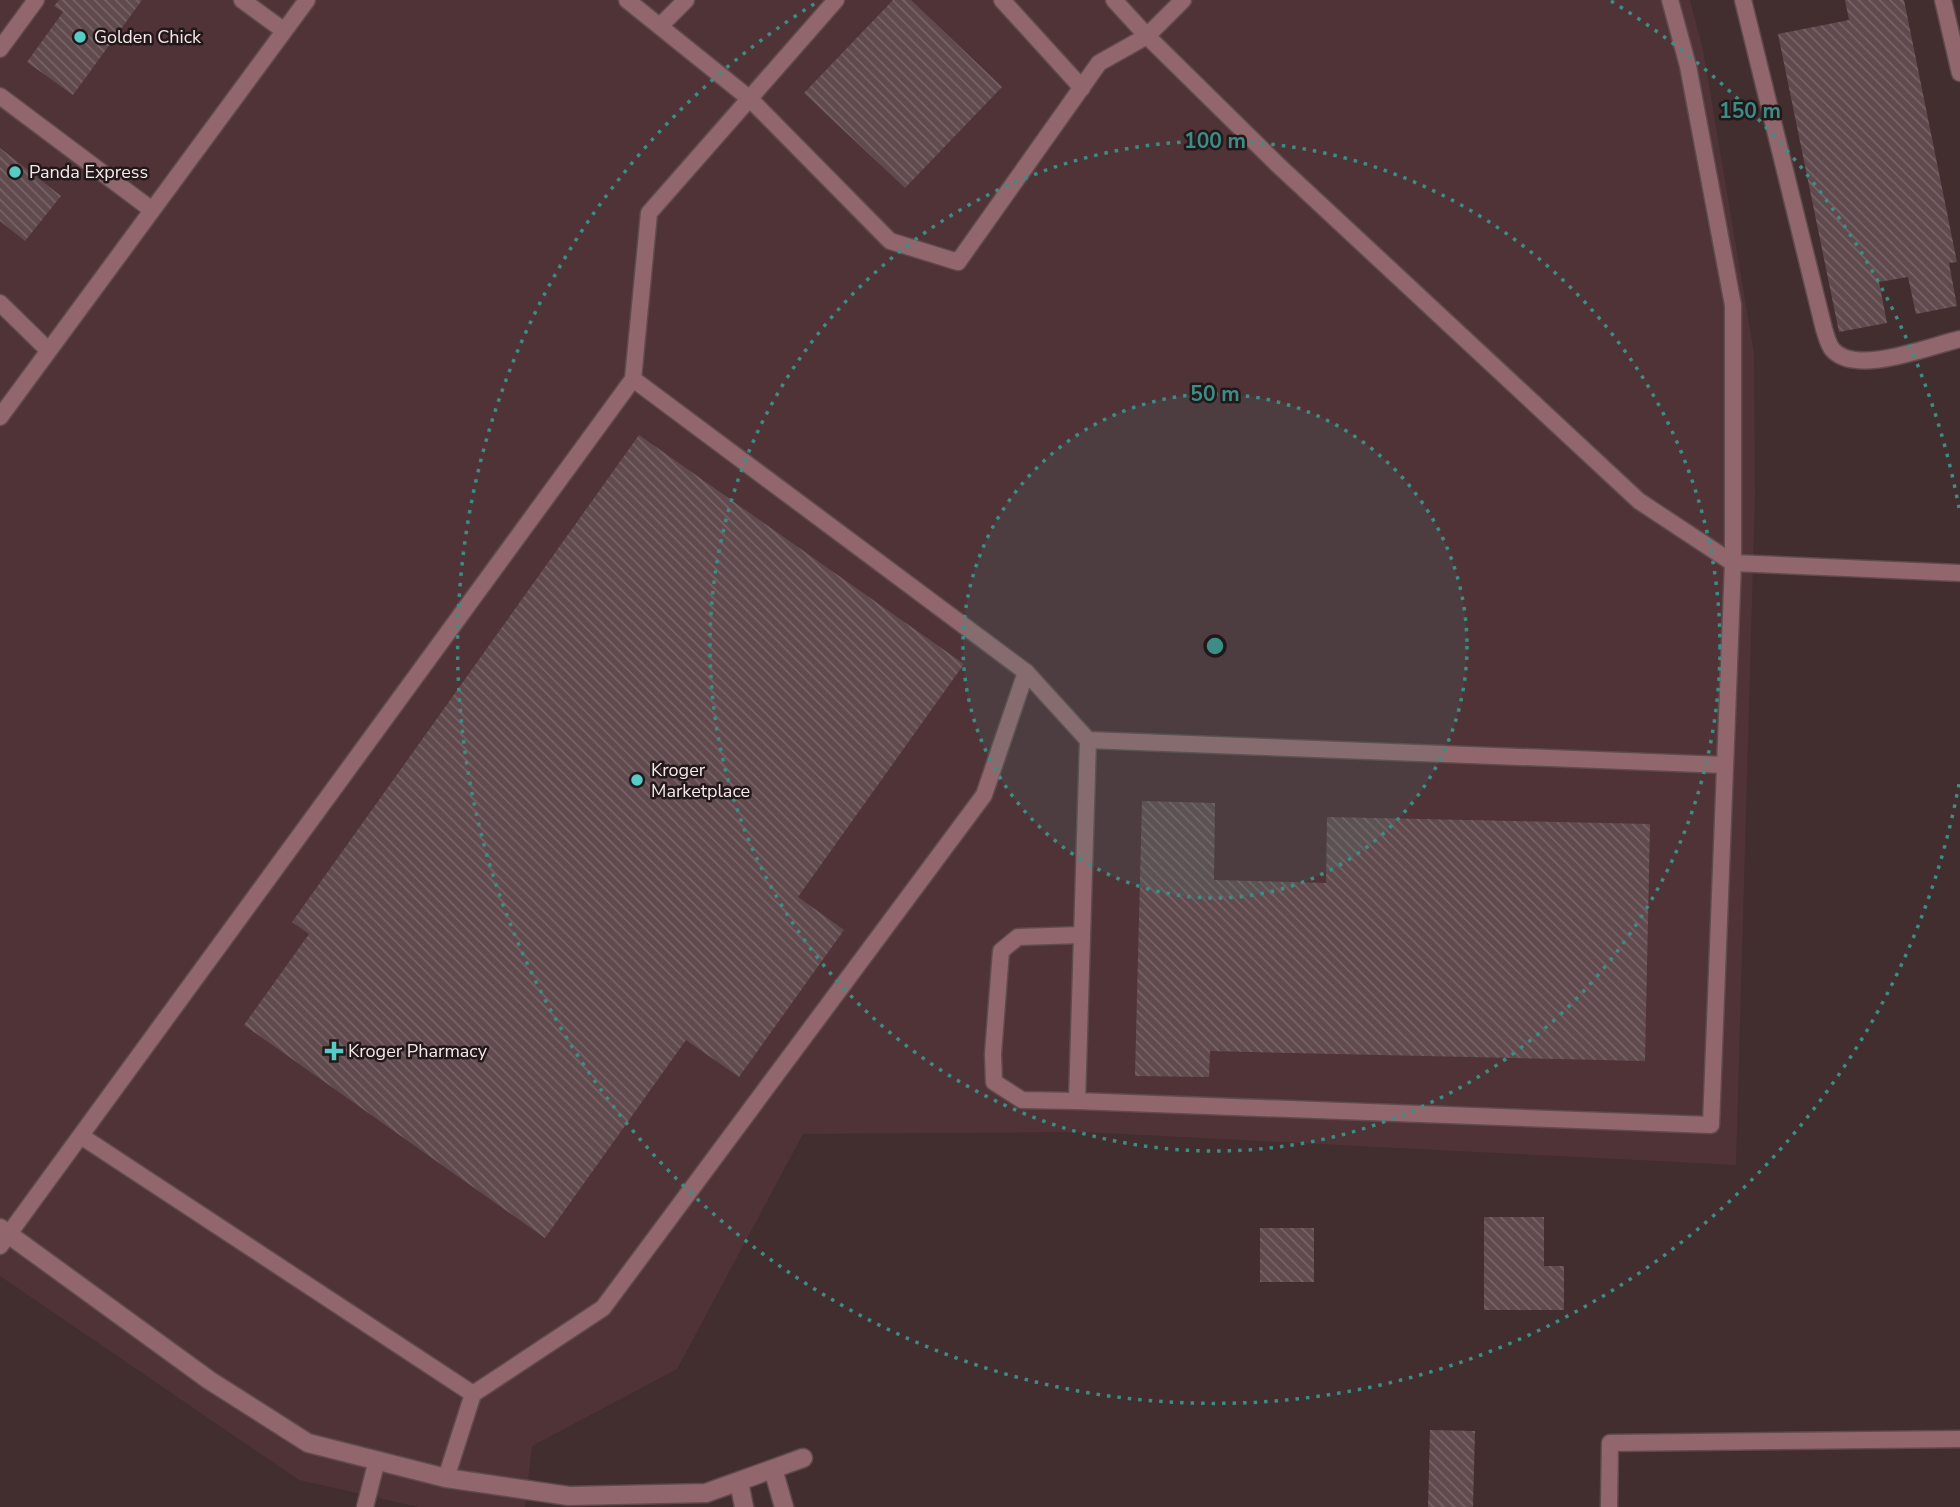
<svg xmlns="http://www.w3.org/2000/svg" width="1960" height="1507" viewBox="0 0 1960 1507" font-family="'Nunito Sans',sans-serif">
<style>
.built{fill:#503337}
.building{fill:url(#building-back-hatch)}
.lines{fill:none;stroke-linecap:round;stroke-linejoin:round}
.service-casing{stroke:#5f4b4d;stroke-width:19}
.minor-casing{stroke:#5f4b4d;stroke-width:21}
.service{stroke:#91676d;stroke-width:16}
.minor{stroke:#91676d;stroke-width:18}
.ring{fill:none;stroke:#3d8d87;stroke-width:3.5;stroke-dasharray:3.5 7}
.poi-dot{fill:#55cdc6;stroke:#221819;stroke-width:2.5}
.labels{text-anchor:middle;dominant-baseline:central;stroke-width:5;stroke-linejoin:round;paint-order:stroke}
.poi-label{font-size:18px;fill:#f6e8e9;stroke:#221819;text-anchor:start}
.centre{fill:#3d8d87;stroke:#221819;stroke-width:3.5}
.ring-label{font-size:21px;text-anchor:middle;font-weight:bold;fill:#3d8d87;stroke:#221819;stroke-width:5;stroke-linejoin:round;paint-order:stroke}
</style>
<defs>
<pattern id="building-back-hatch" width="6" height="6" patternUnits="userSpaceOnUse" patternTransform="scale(1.75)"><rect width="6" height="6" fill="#614a4d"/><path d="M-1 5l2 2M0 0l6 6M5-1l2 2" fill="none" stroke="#786467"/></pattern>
</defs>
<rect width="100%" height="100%" fill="#422d2f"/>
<path class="built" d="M0,0H1690L1703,50L1754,353L1755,495L1736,1165L1082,1132L803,1134L677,1369L532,1446L525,1507H418L299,1480L0,1276Z"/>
<g class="building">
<path d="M59,0H142L73,95L27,62L63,12L54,6Z"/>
<path d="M893,0H911L1002,87L905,188L804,93Z"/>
<path d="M1845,0H1904L1957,262L1949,263L1957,306L1916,314L1908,277L1879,282L1887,323L1839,332L1778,34L1849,20Z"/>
<path d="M0,148L61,196L25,241L0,221Z"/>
<path d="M639,435L964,664L798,897L844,930L739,1077L686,1040L545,1238L244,1025L309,934L292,922Z"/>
<path d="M1142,801L1215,803L1214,880L1326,883L1327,817L1650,824L1645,1061L1210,1051L1209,1077L1135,1076Z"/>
<path d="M1484,1217H1544V1266H1564V1310H1484Z"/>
<rect x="1260" y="1228" width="54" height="54"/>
<path d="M1430,1430L1475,1431L1473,1507H1428Z"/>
</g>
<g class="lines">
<defs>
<g id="service">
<path d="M242,0L283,30"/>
<path d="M627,0L750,99L890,241L958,262L1099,63L1147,36L1183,0"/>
<path d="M1002,0L1082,88"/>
<path d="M1114,0L1147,36L1278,165L1639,501L1733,563L1960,573"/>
<path d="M1743,0L1824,329C1826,335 1828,344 1832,349C1855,377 1930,346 1960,339"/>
<path d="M1943,0L1960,73"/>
<path d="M660,26L686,0"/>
<path d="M0,49L36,0"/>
<path d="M0,96L152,210"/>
<path d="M0,303L48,350"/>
<path d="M0,417L307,0"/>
<path d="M1026,672L1088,740L1725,765"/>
<path d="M1088,740L1077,1101L1711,1125L1733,563V305L1688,66L1670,0"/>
<path d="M1077,1101L1022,1100L994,1082L993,1054L1001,951L1018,937L1082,935"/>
<path d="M81,1136L473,1394"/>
<path d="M0,1246L633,379"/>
<path d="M446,1478L473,1394L603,1308L984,795L1026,672L633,379L649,213L836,0"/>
<path d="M365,1507L377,1460"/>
<path d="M1609,1507L1610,1443L1960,1439"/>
</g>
<g id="minor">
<path d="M0,1228L209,1380L308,1443L446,1478L569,1496L706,1493L803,1458"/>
<path d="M773,1469L784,1507"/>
<path d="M739,1482L744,1507"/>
</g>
</defs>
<use href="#service" class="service-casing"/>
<use href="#minor" class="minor-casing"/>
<use href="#service" class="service"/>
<use href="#minor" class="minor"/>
</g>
<circle cx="1215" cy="646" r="252" fill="#3d8d87" fill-opacity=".12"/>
<g class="ring">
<circle cx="1215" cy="646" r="252"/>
<circle cx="1215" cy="646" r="505"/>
<path d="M1959 784A757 757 0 1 1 819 1M1611 1A757 757 0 0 1 1959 508"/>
</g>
<g class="poi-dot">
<circle cx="80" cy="37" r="7"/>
<circle cx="15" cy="172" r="7"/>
<circle cx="637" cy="780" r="7"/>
<path d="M330.5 1040.5h7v7h7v7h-7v7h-7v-7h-7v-7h7z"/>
</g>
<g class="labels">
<g class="poi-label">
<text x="94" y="37">Golden Chick</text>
<text x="29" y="172">Panda Express</text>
<text x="651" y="770">Kroger<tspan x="651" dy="21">Marketplace</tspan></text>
<text x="348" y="1051">Kroger Pharmacy</text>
</g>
</g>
<circle cx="1215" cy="646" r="10" class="centre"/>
<g class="ring-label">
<text x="1750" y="118">150 m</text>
<text x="1215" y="148">100 m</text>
<text x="1215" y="401">50 m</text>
</g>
</svg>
